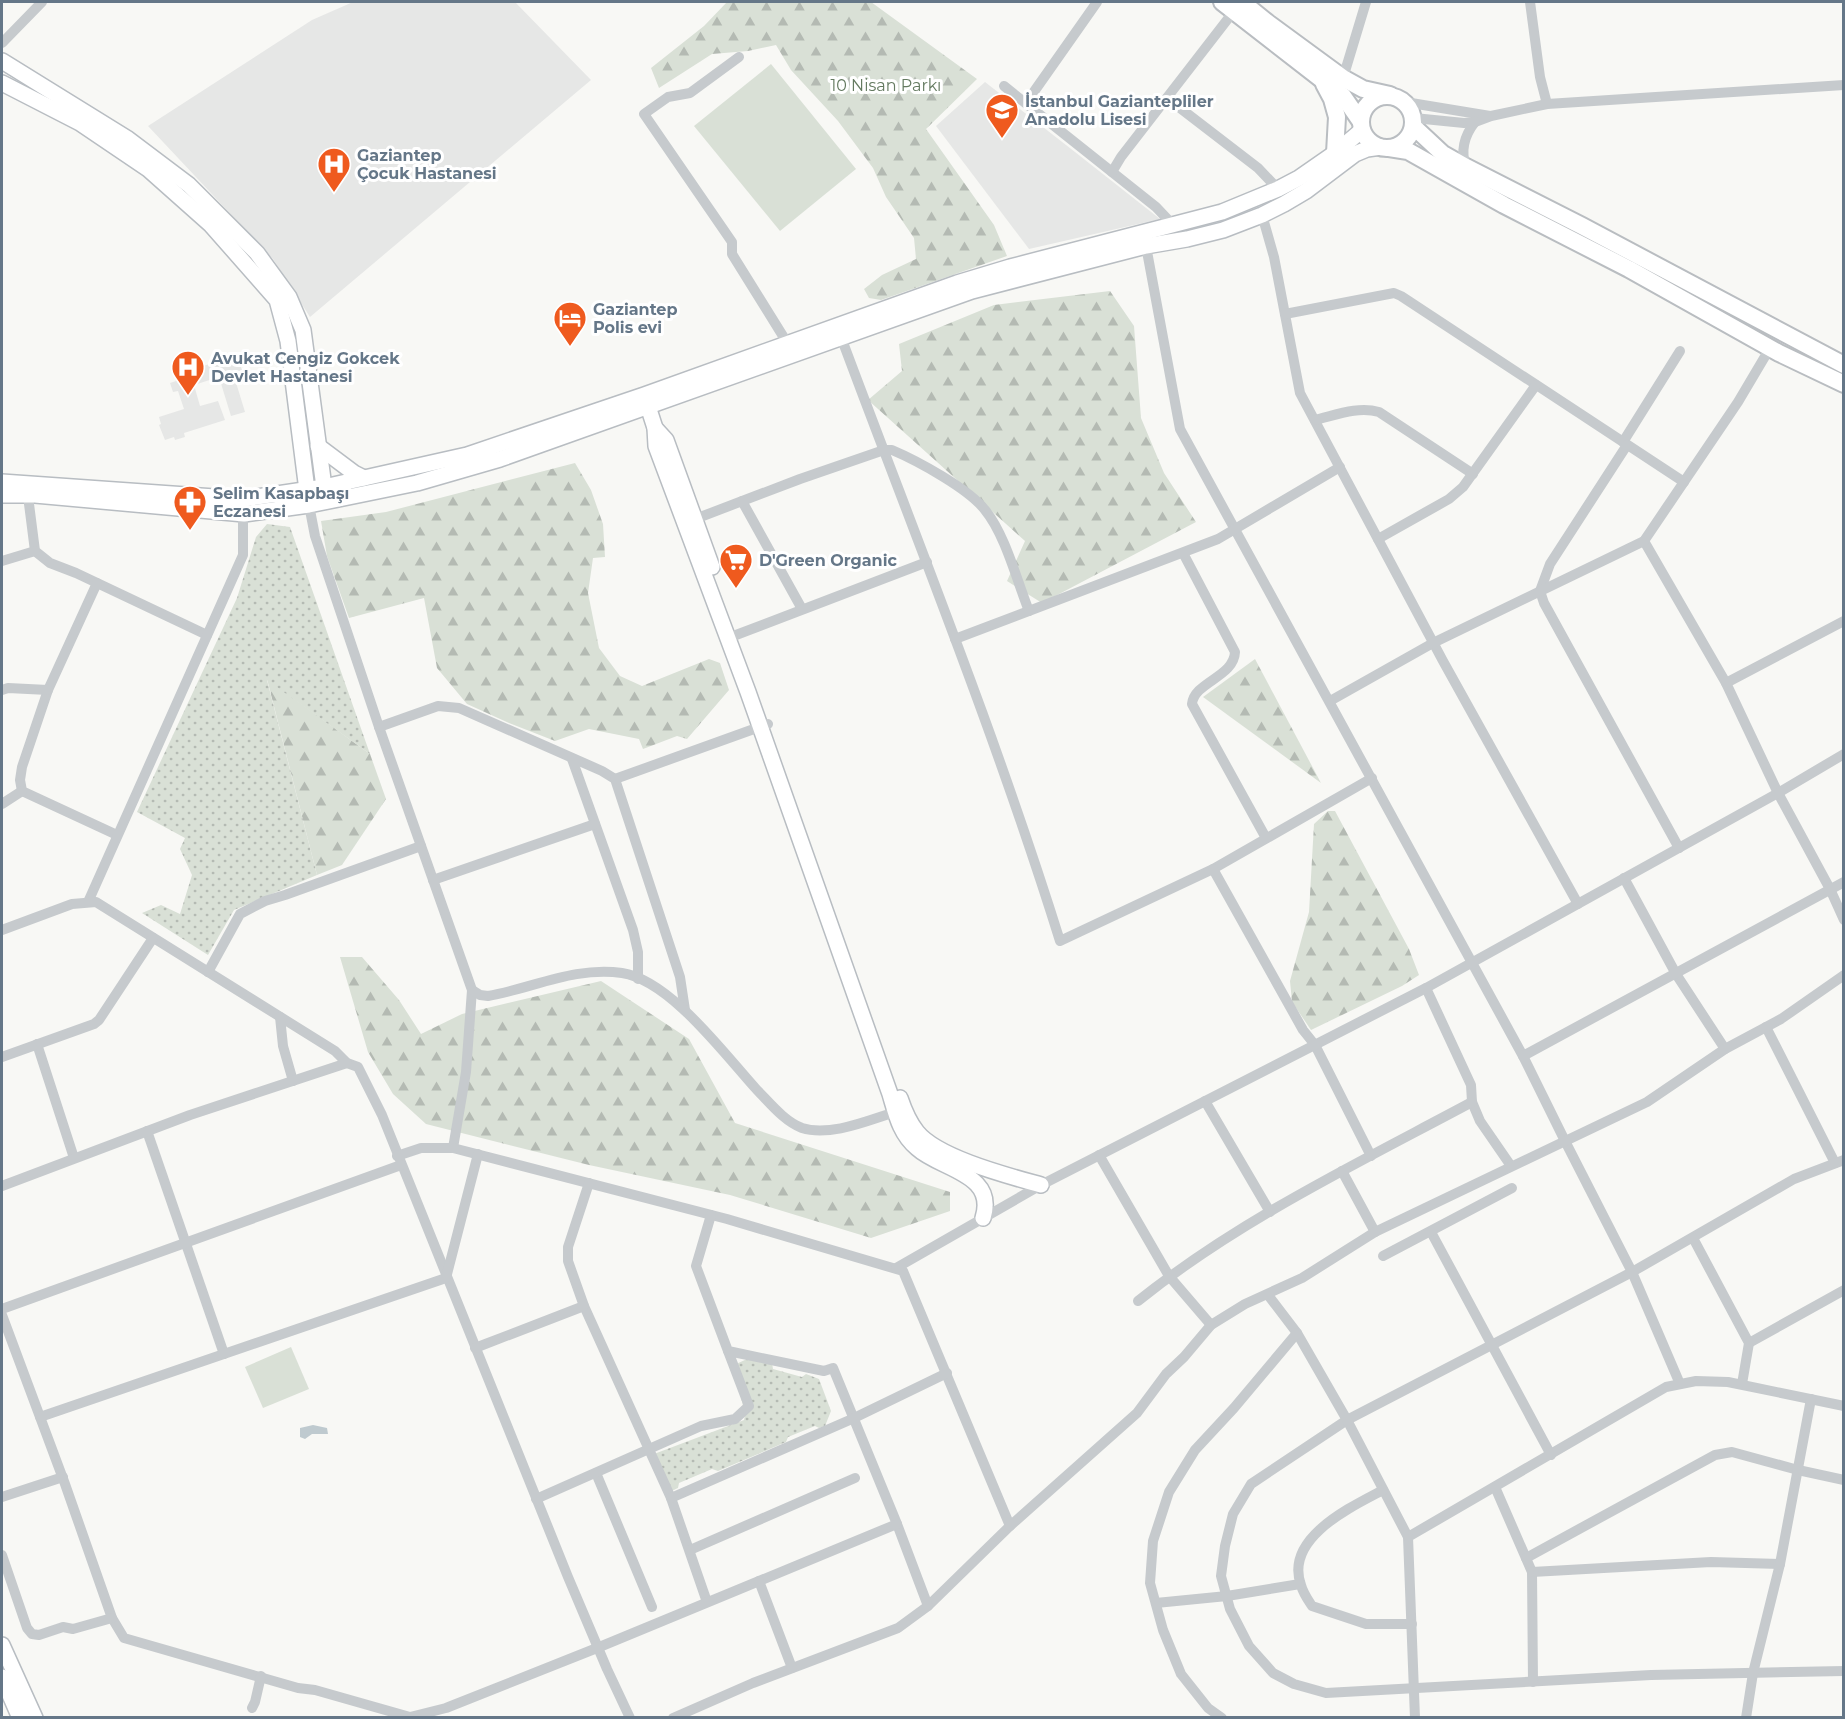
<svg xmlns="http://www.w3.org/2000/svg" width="1845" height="1719" viewBox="0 0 1845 1719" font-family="Montserrat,sans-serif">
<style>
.built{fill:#e6e7e6}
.forest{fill:url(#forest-firs)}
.park{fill:url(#park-dots)}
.pitch{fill:#d9e0d6}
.water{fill:#bfcacf}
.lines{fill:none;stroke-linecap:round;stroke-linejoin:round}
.secondary-casing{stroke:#b8bdc2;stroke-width:18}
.primary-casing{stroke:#b9bdc1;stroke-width:20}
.street{stroke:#c6cacd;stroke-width:10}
.secondary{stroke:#fff;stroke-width:15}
.primary{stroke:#fff;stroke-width:16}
.labels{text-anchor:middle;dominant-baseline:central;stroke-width:6;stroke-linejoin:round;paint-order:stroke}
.park-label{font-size:16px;fill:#647a60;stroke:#fff}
.poi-label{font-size:16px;font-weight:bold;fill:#657788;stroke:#fff;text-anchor:start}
</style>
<defs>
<pattern id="forest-firs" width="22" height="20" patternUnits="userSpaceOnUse" patternTransform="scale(1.5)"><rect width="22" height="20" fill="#d9e0d6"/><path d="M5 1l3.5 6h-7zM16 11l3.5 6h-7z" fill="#b4bab3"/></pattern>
<pattern id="park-dots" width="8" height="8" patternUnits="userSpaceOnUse" patternTransform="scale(1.5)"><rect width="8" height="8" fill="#d9e0d6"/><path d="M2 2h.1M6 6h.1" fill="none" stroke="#b4bab3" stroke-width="1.8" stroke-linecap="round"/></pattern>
</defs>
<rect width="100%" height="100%" fill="#f8f8f5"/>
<g class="built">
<path d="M353,2H515L591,80L310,317L273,259L148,126L312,20Z"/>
<path d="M985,82L1075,152L1160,219L1029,249L936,126Z"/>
<path d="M228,353L231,361L238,359L243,373L234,376L245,412L231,416L219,377L194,385L200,406L218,401L225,420L184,433L185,437L175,440L174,437L165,440L159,425L161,424L159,417L184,409L178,391L173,392L170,383L176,381L174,375L216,362L215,357Z"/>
</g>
<g class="forest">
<path d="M727,2H871L977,79L926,129L994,225L1007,256L881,300L869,298L864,289L882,275L916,259L914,238L886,197L873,168L838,121L791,70L776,45L748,51L712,54L659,88L651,68L704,26Z"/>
<path d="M1110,291L1134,326L1141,418L1164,473L1196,522L1042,603L1007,581L1025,541L868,400L902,371L899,344L994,305Z"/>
<path d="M575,463L591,490L603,524L605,557L593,558L588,593L599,648L620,676L642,686L709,659L720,663L729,690L687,739L677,736L643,749L639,739L589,729L555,741L509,723L467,704L437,668L424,598L349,618L327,556L321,521L386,512Z"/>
<path d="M1255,659L1321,783L1203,697Z"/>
<path d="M267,679L370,754L386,799L342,865L317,875Z"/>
<path d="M1328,811H1335L1409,949L1419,975L1402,986L1311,1030L1292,1002L1290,981L1309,912L1314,824Z"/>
<path d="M340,957H362L399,1000L421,1034L462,1014L601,981L689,1039L735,1123L950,1192V1211L871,1238L730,1195L589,1165L426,1124L393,1094L368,1052Z"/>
</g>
<g class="park">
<path d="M267,524L290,527L370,754L267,680L317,875L234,910L208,955L142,913L161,905L180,914L192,875L180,849L185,838L137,812L237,598L256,537Z"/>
<path d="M747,1359L772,1363L773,1369L802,1377L806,1374L819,1379L831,1411L825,1426L819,1428L815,1426L788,1437L786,1442L718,1471L712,1469L679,1483L678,1488L669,1492L654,1454L744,1420L745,1415L734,1365Z"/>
</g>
<g class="pitch">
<path d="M771,64L856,169L780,231L694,126Z"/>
<path d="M291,1347L309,1389L263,1408L245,1367Z"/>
</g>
<path class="water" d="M313,1425L327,1428L328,1434H312L305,1439L300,1437V1428Z"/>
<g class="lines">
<defs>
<g id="secondary">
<path d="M2,61L128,139L189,185L257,253L289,297L303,330L324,487L319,493"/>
<path d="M2,83L80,123L148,169L211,225L277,300L288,341L308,498"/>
<path d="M646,400L655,428L656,446L748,692L890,1094C896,1114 900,1134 917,1148C941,1170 997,1173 983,1218"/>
<path d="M655,428L666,440L712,567"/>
<path d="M318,446L354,473L364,478"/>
<path d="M2,482L243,499L324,487L467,455L644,395L957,283L1010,267L1222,212L1278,189L1299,178L1335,153L1362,130"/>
<path d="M2,495H35L244,514L309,505L417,483L500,459L972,291L1146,246L1187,239L1223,230L1262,215L1284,204L1306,191L1355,154L1367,149L1381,147"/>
<path d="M900,1098C904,1110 909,1122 917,1132C938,1158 1009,1176 1041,1185"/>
<path d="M2,1645L35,1718"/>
<path d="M2,1677L20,1718"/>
</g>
<g id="primary">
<path d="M1222,2L1343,96L1361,122"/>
<path d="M1242,2L1268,23L1343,78L1363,89L1390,95"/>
<path d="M1324,84L1332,99L1337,117L1335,153"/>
<circle cx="1387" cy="122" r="26"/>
<path d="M1413,126L1443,154L1466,167L1582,226L1844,365"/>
<path d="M1389,148L1408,151L1504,205L1629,269L1779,353L1844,384"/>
</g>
</defs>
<use href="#secondary" class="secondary-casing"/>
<use href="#primary" class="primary-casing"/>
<g class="street">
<path d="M1530,2L1540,77L1547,104"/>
<path d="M2,43L42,2"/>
<path d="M739,57L690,93L668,97L644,114L732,242V254L791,349"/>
<path d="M1343,78L1366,2"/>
<path d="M1004,86L1156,207L1173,225"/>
<path d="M1167,98L1258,168L1278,189"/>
<path d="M1405,102L1490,116"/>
<path d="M1026,103L1097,2"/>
<path d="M1414,118L1464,123L1475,122L1491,116L1547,104L1844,85"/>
<path d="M1466,167C1460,150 1464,136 1475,122"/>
<path d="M1112,172L1121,157L1234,11"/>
<path d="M1262,215L1274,257L1300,393L1443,661L1578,904"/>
<path d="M1146,246L1180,429L1523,1056L1565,1141L1632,1272L1680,1384"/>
<path d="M1285,314L1394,293L1401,296L1684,482"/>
<path d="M841,337C916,538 996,736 1060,941L1213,869L1372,778"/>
<path d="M1315,420C1336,415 1358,406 1379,412L1473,474"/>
<path d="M1623,442L1680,351"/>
<path d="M1627,445L1550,564L1540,591L1544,603L1679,848"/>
<path d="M28,496L35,551L50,563L76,573L207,635"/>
<path d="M742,501L802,609"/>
<path d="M309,505L315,536L379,727L472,990L466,1072L453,1148"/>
<path d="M695,519L800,479L884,450H892C918,461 969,489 985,510C1005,534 1017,581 1029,611"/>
<path d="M1378,539L1449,499L1463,487L1536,385"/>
<path d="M1644,541L1726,683L1778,793L1830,889L1844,920"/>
<path d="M1183,553L1235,652C1234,677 1194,682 1192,704L1266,838"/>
<path d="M2,561L35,551"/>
<path d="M97,583L48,690L22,767L20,780L22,791L117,835"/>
<path d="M736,635L927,562"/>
<path d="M955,639L1218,539L1340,467"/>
<path d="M1726,683L1844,621"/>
<path d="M2,690L8,688L48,690"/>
<path d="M1330,701L1433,643L1644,541L1738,402L1770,348"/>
<path d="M379,727L438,706L459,708L602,771L615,779L680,977L685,1010"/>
<path d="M572,759L633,930L638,952V979"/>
<path d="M615,779L768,724"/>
<path d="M2,804L22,791"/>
<path d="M1213,869L1303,1030L1315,1045L1371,1156"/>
<path d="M1624,878L1676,974L1725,1049"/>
<path d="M433,880L595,824"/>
<path d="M88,902L243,555V509"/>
<path d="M2,930L72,904L96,902L335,1051L347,1063L358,1067L382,1115L568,1577L607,1669L630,1718"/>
<path d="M208,972L240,914L265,901L285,895L421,846"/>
<path d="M1426,988L1471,1085L1472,1102L1480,1121L1511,1166"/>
<path d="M472,990L480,995L488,996C533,988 576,966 622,973C670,980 725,1055 757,1090C770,1103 784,1121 802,1128C830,1137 869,1120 895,1112"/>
<path d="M280,1017L283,1046L293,1081"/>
<path d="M1766,1027L1835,1163"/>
<path d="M37,1044L74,1158"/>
<path d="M1523,1056L1844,882"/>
<path d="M2,1057L94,1024L99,1020L153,938"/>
<path d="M1205,1101L1270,1212"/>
<path d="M147,1131L224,1354"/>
<path d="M1099,1155L1169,1276L1211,1325"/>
<path d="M397,1156L421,1148H453L727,1219L903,1271L1010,1526L928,1606L898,1628L753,1683L673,1718"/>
<path d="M1844,1160L1794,1179L1632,1272L1347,1420L1251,1484L1233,1514L1225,1546L1221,1576L1230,1609L1249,1646L1273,1673L1294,1684L1326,1693L1651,1675L1844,1671"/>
<path d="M1342,1171L1375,1232"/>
<path d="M589,1183L568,1247V1261L584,1306L671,1498L707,1602"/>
<path d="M2,1186L190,1115L347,1063"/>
<path d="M711,1215L696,1266L728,1351L824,1371L833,1368L897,1524L928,1606"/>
<path d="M1431,1232L1551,1455"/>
<path d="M1693,1238L1749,1343L1742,1384"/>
<path d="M1383,1256L1512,1188"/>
<path d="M896,1268L1041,1185L1426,988L1778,793L1844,754"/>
<path d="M1268,1295L1297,1333L1347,1420L1408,1537L1415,1718"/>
<path d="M1138,1301C1239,1220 1358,1163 1472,1102"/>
<path d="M2,1309L401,1165"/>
<path d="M2,1315L65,1484L112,1618L124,1638L298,1688L315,1690L410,1717L446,1708L597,1648L897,1524"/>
<path d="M1749,1343L1844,1290"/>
<path d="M475,1348L584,1306"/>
<path d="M40,1417L446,1278L478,1154"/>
<path d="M596,1473L652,1607"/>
<path d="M1495,1487L1532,1572L1533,1682"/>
<path d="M1383,1490C1351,1507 1284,1538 1301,1585C1303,1593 1308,1600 1312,1606L1366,1624H1412"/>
<path d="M2,1497L63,1477"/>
<path d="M671,1498L852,1419L947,1373"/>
<path d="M536,1499L701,1426L735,1419L749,1406L728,1351"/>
<path d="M1010,1526L1137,1413L1166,1374L1184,1357L1211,1325L1245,1304L1302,1278L1375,1232L1647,1102L1725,1049L1781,1019L1844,975"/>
<path d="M1408,1537L1666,1387L1696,1381L1728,1382L1844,1406"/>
<path d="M690,1550L855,1478"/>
<path d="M2,1555L27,1628L32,1634L39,1635L63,1627L73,1629L112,1618"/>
<path d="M1526,1558L1715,1455L1732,1452L1798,1470L1844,1480"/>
<path d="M1532,1572L1711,1562L1780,1564"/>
<path d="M759,1581L792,1668"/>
<path d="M1156,1603L1227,1596L1300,1584"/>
<path d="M252,1708L255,1702L261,1676"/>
<path d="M1222,1718L1208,1708L1181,1674L1163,1630L1150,1583L1153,1541L1169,1492L1195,1450L1234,1408L1297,1333"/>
<path d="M1746,1718L1753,1673L1780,1564L1811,1399"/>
</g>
<use href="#secondary" class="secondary"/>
<use href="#primary" class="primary"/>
</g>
<defs>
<symbol id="school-pin" viewBox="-11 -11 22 30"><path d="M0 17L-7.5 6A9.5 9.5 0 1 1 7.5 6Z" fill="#ef5a1e" stroke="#fff"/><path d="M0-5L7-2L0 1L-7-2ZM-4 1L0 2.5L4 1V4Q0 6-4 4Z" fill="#fff"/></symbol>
<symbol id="hospital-pin" viewBox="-11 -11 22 30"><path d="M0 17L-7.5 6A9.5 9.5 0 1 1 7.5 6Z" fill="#ef5a1e" stroke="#fff"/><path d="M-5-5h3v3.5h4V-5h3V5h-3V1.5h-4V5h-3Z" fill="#fff"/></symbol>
<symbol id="hotel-pin" viewBox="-11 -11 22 30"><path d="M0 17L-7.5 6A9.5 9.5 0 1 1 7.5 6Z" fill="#ef5a1e" stroke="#fff"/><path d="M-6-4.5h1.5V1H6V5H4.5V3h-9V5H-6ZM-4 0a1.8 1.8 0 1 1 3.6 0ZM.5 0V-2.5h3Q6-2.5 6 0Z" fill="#fff"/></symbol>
<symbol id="pharmacy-pin" viewBox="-11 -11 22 30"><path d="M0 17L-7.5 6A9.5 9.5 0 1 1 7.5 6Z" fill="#ef5a1e" stroke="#fff"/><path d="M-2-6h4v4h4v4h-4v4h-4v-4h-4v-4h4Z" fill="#fff"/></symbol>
<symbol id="supermarket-pin" viewBox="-11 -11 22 30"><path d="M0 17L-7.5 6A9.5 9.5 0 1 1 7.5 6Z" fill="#ef5a1e" stroke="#fff"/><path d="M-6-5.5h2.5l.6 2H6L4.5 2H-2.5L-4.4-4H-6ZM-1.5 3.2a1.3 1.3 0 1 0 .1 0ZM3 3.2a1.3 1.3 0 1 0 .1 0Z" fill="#fff"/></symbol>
</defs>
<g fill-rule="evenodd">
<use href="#school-pin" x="983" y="91" width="38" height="52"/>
<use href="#hospital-pin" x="315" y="145" width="38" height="52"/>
<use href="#hotel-pin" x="551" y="299" width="38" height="52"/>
<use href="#hospital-pin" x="169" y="348" width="38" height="52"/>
<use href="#pharmacy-pin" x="171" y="483" width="38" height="52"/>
<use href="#supermarket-pin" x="717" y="541" width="38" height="52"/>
</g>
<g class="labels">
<g class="park-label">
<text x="886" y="85">10 Nisan Parkı</text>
</g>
<g class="poi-label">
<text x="1025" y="101">İstanbul Gaziantepliler<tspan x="1025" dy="18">Anadolu Lisesi</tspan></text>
<text x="357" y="155">Gaziantep<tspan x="357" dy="18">Çocuk Hastanesi</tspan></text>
<text x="593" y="309">Gaziantep<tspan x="593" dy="18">Polis evi</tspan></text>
<text x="211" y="358">Avukat Cengiz Gokcek<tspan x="211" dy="18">Devlet Hastanesi</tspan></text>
<text x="213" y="493">Selim Kasapbaşı<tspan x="213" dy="18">Eczanesi</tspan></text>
<text x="759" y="560">D'Green Organic</text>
</g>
</g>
<rect width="1845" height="1719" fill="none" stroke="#657788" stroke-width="6"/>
</svg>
